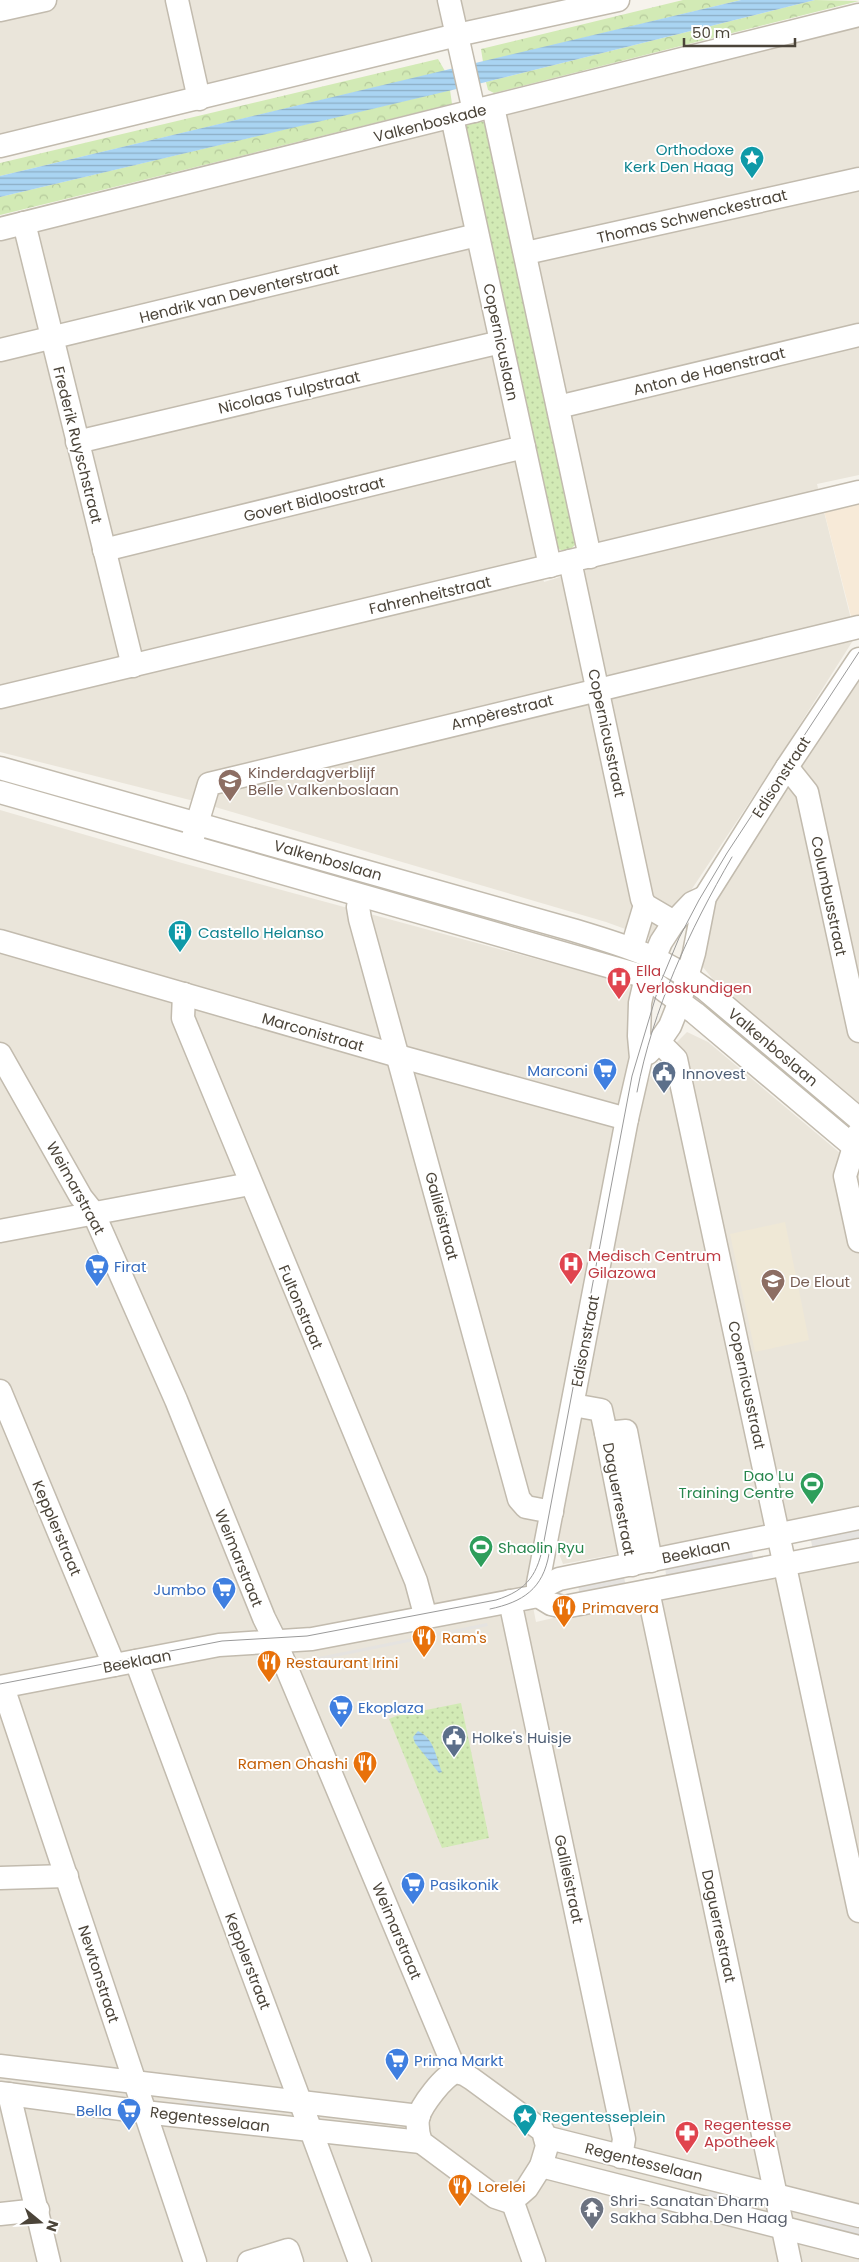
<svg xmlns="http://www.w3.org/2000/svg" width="859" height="2262" viewBox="0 0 859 2262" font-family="Poppins,sans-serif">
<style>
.residential{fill:#eae5da}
.commercial{fill:#f7ead8}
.education{fill:#efe8d6}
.grass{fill:url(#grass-tufts)}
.forest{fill:url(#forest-crowns)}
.park{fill:url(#park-dots)}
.parking{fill:#e5e3e0}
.water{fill:url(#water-rules)}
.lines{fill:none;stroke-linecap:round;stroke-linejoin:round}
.minor-casing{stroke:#c2bbae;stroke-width:25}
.minor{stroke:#fff;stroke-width:22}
.tram{stroke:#9a9a9a;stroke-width:1}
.labels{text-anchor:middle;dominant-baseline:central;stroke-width:4;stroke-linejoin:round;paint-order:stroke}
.street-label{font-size:15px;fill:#4b4439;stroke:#fff}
.culture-label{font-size:15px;fill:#0d838f;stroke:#fff;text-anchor:start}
.education-label{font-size:15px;fill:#785e54;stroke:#fff;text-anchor:start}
.health-label{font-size:15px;fill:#be3a42;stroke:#fff;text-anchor:start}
.shop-label{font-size:15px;fill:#366cbe;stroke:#fff;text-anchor:start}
.service-label{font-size:15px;fill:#4e5e75;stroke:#fff;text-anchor:start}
.leisure-label{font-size:15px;fill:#27864d;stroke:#fff;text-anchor:end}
.food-label{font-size:15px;fill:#c56008;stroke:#fff;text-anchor:start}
.worship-label{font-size:15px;fill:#5b616d;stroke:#fff;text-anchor:start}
</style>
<defs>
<pattern id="grass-tufts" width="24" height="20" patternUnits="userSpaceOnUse" patternTransform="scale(1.25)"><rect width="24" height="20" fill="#d2eab5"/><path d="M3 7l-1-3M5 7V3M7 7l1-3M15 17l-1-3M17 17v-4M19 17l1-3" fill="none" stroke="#b6ca9c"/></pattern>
<pattern id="forest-crowns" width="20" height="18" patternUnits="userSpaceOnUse" patternTransform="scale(1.25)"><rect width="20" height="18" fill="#d2eab5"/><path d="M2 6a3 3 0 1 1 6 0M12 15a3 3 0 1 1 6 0" fill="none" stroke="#b6ca9c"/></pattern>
<pattern id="park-dots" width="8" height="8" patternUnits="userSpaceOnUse" patternTransform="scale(1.25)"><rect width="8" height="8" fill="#d2eab5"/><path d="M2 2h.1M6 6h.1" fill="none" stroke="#b6ca9c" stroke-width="1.8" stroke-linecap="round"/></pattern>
<pattern id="water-rules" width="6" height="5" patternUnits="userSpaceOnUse" patternTransform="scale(1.25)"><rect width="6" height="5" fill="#a9d4f2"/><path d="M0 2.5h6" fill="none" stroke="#8caec5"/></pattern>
</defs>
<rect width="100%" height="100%" fill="#f6f3ec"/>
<g class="residential">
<path d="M0,0H587L0,139Z"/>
<path d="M859,26V475L817,484L853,627L859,631L778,759L672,919L661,942L606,922L198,802L0,752V236L448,125L544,582L596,566L570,420L504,111Z"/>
<path d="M859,674V1104L721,989L702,966L713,901L770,817Z"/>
<path d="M0,810L182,863L621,982L630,985L642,994L544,1536L527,1576L536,1622L588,1610L859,1560V2262H0Z"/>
<path d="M687,1032L708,1042L859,1169V1509L563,1564L553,1538L644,1087L664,1055Z"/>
</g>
<path class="commercial" d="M859,503V626L854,628L824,511Z"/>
<path class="education" d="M785,1222L809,1340L755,1352L730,1234Z"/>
<path class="grass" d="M707,999L781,1068L829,1108L842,1114L838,1119L699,1012Z"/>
<g class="forest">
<path d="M683,0H741L483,62L481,49Z"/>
<path d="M815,0L859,1L494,93L488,90L486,82Z"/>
<path d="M438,59L445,71L0,176V163Z"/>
<path d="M450,90L452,104L0,215V197Z"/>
</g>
<g class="park">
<path d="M479,120L488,124L579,539C574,548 568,553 558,549L465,127L469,123Z"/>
<path d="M461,1703L489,1838L442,1848L389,1719L396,1716Z"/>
</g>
<g class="parking">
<path d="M859,1526V1542L813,1551L810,1535Z"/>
<path d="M751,1547L754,1562L667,1579L664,1564Z"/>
<path d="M623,1572L626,1587L580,1596L577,1580Z"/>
<path d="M487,1623L488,1626L315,1661L314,1658Z"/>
<path d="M187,2101L256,2108L254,2118L186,2110Z"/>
<path d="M710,2190L746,2199L744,2209L708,2200Z"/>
<path d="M819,2218L859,2228V2238L816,2228Z"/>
</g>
<g class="water">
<path d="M741,0H815L486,82L0,197V176Z"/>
<path d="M418,1731C434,1738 436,1757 442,1772L439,1773L415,1743L413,1737Z"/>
</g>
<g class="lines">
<defs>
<g id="minor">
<path d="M177,0L199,99"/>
<path d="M449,0L474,111"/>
<path d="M0,10L45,0"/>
<path d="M493,107L590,557"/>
<path d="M452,117L550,566"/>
<path d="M0,146L457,35L618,0"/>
<path d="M24,223L133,666"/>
<path d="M0,229L859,15"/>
<path d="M526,253L859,179"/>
<path d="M0,350L477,235"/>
<path d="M558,407L859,335"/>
<path d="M77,442L501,342"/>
<path d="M104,550L524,447"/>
<path d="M570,561L642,899L645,905L674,922"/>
<path d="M0,697L859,492"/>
<path d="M787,767L807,792L859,1031"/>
<path d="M0,768L573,930C626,946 661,956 706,990L859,1119"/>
<path d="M0,792L646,977L695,1013L859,1151"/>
<path d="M193,837L209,784L859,627"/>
<path d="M360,896L358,907L360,919L519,1499L526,1507L552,1512"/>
<path d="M0,941L398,1056L627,1119"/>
<path d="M632,948L645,905"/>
<path d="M184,994L183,1018L416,1581L426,1618"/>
<path d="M659,1042L676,1059L859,1911"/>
<path d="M648,1053L659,1042L670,1026L680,1001L694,953L705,897L787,767L859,659"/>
<path d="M0,1054L81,1197L93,1212L176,1400L264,1618L274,1638L456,2072"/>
<path d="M858,1134L845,1176L859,1241"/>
<path d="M0,1231L250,1184"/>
<path d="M0,1391L114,1665"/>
<path d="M573,1405L601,1410L606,1433L626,1431L651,1561"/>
<path d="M606,1433L632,1565"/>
<path d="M648,1591L790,2262"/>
<path d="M538,1596V1583L627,1119L641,1058L639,1036L640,1003L646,977L661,942L674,922L692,903L705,897"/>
<path d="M538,1596L547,1585L559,1579L859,1518"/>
<path d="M510,1601L624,2139L621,2157"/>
<path d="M136,1661L360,2262"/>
<path d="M0,1687L219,1645L312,1639L538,1596L551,1604L564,1607L859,1550"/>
<path d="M3,1687L195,2262"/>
<path d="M0,1878L67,1876"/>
<path d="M0,2066L419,2116"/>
<path d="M456,2072L464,2074L472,2079L543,2131L547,2146L541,2166L527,2188L519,2195L507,2201L495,2197L421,2142C418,2134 417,2126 418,2118C421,2106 444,2075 456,2072Z"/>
<path d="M0,2093L144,2112L421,2142"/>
<path d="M9,2094L49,2262"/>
<path d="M545,2137L859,2216"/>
<path d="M541,2166L859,2247"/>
<path d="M512,2200L534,2262"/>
<path d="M0,2214L38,2210"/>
<path d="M249,2262L288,2250L292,2262"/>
</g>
</defs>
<use href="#minor" class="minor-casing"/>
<use href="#minor" class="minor"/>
<g class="tram">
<path d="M637,1092C653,1008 689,931 732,857"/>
<path d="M490,1609C523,1602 543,1589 549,1554"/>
<path d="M0,1684L222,1641L307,1636L496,1600C528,1590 538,1574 544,1541L632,1076L659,986L679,938L699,900L727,853L859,652"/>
</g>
</g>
<defs>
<symbol id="sight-pin" viewBox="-11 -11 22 30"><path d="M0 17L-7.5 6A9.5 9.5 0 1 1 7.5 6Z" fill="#0f9aa8" stroke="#fff"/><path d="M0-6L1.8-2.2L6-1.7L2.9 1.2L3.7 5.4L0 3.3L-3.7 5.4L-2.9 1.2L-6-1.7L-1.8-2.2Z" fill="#fff"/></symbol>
<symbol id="school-pin" viewBox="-11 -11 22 30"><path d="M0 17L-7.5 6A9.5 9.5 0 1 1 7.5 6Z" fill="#8d6e63" stroke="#fff"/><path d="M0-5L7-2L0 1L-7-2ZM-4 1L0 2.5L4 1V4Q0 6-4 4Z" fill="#fff"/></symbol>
<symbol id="building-pin" viewBox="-11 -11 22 30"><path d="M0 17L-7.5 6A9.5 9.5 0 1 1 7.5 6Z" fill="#0f9aa8" stroke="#fff"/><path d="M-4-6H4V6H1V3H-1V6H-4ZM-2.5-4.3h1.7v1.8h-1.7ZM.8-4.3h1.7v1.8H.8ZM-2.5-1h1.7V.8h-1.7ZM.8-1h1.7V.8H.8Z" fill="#fff"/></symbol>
<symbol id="hospital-pin" viewBox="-11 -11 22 30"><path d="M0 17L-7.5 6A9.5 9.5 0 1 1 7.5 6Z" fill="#e0444e" stroke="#fff"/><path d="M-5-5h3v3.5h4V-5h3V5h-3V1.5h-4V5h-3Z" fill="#fff"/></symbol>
<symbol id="supermarket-pin" viewBox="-11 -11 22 30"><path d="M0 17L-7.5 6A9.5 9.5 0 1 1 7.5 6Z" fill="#3f7fe0" stroke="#fff"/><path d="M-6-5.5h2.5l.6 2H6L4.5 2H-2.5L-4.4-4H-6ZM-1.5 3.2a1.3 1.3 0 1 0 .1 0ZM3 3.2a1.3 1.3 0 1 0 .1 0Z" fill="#fff"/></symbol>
<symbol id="civic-pin" viewBox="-11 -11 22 30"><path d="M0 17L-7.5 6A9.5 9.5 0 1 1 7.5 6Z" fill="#5c6f8a" stroke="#fff"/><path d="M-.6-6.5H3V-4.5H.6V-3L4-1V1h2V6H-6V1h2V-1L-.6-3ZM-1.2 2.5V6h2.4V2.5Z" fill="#fff"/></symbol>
<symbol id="stadium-pin" viewBox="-11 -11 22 30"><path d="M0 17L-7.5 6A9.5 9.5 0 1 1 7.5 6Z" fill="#2e9e5b" stroke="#fff"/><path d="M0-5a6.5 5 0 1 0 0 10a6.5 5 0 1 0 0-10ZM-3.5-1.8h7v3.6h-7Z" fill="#fff"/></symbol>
<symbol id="restaurant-pin" viewBox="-11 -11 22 30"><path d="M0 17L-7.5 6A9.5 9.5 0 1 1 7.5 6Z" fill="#e8710a" stroke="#fff"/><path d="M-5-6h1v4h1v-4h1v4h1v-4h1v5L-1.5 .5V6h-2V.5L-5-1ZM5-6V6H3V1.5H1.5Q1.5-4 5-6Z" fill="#fff"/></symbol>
<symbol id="pharmacy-pin" viewBox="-11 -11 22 30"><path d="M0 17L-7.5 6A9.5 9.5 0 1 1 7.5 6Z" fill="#e0444e" stroke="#fff"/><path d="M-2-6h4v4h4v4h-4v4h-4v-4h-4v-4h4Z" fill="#fff"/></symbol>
<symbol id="temple-pin" viewBox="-11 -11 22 30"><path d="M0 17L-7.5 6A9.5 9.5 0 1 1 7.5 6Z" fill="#6b7280" stroke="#fff"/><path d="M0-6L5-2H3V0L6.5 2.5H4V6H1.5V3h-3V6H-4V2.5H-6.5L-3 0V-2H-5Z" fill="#fff"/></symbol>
</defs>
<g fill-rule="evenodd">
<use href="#sight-pin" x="738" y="144" width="28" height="38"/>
<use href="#school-pin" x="216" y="767" width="28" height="38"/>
<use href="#building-pin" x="166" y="918" width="28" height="38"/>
<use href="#hospital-pin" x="605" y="965" width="28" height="38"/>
<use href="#supermarket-pin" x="591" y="1056" width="28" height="38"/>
<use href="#civic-pin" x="650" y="1059" width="28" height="38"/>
<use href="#hospital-pin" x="557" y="1250" width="28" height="38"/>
<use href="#supermarket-pin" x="83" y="1252" width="28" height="38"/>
<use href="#school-pin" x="759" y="1267" width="28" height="38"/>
<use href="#stadium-pin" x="798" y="1470" width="28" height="38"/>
<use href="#stadium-pin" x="467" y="1533" width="28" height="38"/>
<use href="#supermarket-pin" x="210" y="1575" width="28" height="38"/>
<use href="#restaurant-pin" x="550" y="1593" width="28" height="38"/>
<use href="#restaurant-pin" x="410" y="1623" width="28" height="38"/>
<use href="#restaurant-pin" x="255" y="1648" width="28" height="38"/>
<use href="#supermarket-pin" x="327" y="1693" width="28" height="38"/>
<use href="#civic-pin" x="440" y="1723" width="28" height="38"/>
<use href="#restaurant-pin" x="351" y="1749" width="28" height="38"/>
<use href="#supermarket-pin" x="399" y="1870" width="28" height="38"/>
<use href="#supermarket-pin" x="383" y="2046" width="28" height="38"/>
<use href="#supermarket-pin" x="115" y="2096" width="28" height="38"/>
<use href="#sight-pin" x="511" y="2102" width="28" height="38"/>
<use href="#pharmacy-pin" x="673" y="2119" width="28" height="38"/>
<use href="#restaurant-pin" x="446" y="2172" width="28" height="38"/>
<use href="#temple-pin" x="578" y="2195" width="28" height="38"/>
</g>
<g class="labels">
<g class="street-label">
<text transform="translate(430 123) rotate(-14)">Valkenboskade</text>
<text transform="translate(692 216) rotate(-13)">Thomas Schwenckestraat</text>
<text transform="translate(239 293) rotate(-14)">Hendrik van Deventerstraat</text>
<text transform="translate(501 342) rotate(78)">Copernicuslaan</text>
<text transform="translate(709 371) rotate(-14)">Anton de Haenstraat</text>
<text transform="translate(289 392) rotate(-13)">Nicolaas Tulpstraat</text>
<text transform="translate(78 445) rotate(76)">Frederik Ruyschstraat</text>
<text transform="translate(314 499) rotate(-14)">Govert Bidloostraat</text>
<text transform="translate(430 595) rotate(-13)">Fahrenheitstraat</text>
<text transform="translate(502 712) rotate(-14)">Ampèrestraat</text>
<text transform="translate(607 733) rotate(78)">Copernicusstraat</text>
<text transform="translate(781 777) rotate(-57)">Edisonstraat</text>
<text transform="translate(328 860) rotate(16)">Valkenboslaan</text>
<text transform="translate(829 896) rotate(78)">Columbusstraat</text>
<text transform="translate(313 1032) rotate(16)">Marconistraat</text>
<text transform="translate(773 1047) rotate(40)">Valkenboslaan</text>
<text transform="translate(76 1188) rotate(61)">Weimarstraat</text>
<text transform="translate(442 1216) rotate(75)">Galileïstraat</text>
<text transform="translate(301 1307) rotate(67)">Fultonstraat</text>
<text transform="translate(585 1341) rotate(-79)">Edisonstraat</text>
<text transform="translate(747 1385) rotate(78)">Copernicusstraat</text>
<text transform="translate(619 1499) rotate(79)">Daguerrestraat</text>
<text transform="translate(57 1528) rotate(67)">Kepplerstraat</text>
<text transform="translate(696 1551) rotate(-12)">Beeklaan</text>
<text transform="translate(239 1558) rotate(68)">Weimarstraat</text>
<text transform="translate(137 1661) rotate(-11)">Beeklaan</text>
<text transform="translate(569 1879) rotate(78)">Galileïstraat</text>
<text transform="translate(719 1926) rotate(78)">Daguerrestraat</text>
<text transform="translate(397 1931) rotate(67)">Weimarstraat</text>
<text transform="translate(248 1961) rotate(69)">Kepplerstraat</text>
<text transform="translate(99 1974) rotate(72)">Newtonstraat</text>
<text transform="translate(210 2119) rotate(7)">Regentesselaan</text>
<text transform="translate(644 2162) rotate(14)">Regentesselaan</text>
</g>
<g class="culture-label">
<text x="734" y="149" text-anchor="end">Orthodoxe<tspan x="734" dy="17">Kerk Den Haag</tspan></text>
<text x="198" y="932">Castello Helanso</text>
<text x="542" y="2116">Regentesseplein</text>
</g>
<g class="education-label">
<text x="248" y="772">Kinderdagverblijf<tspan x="248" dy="17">Belle Valkenboslaan</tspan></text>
<text x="790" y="1281">De Elout</text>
</g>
<g class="health-label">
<text x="636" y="970">Ella<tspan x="636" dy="17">Verloskundigen</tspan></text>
<text x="588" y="1255">Medisch Centrum<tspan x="588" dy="17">Gilazowa</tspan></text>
<text x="704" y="2124">Regentesse<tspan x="704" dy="17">Apotheek</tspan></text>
</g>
<g class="shop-label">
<text x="588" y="1070" text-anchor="end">Marconi</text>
<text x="114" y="1266">Firat</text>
<text x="206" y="1589" text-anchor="end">Jumbo</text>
<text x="358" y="1707">Ekoplaza</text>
<text x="430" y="1884">Pasikonik</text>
<text x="414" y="2060">Prima Markt</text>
<text x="112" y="2110" text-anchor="end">Bella</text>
</g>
<g class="service-label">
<text x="682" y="1073">Innovest</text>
<text x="472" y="1737">Holke's Huisje</text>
</g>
<g class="leisure-label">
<text x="794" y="1475">Dao Lu<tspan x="794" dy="17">Training Centre</tspan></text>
<text x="498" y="1547" text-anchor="start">Shaolin Ryu</text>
</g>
<g class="food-label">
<text x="582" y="1607">Primavera</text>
<text x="442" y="1637">Ram's</text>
<text x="286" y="1662">Restaurant Irini</text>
<text x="348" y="1763" text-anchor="end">Ramen Ohashi</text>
<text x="478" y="2186">Lorelei</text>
</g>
<g class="worship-label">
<text x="610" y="2200">Shri- Sanatan Dharm<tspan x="610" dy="17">Sakha Sabha Den Haag</tspan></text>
</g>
</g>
<g transform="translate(40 2222) rotate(108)" stroke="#ffffff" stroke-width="4" paint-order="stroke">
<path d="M0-4L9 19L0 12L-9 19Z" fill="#4b4439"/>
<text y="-8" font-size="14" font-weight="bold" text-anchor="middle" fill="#4b4439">N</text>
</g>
<path d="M684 38v8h111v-8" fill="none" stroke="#4b4439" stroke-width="2.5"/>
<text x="692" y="38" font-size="15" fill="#4b4439" stroke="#ffffff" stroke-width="4" paint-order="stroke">50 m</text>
</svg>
